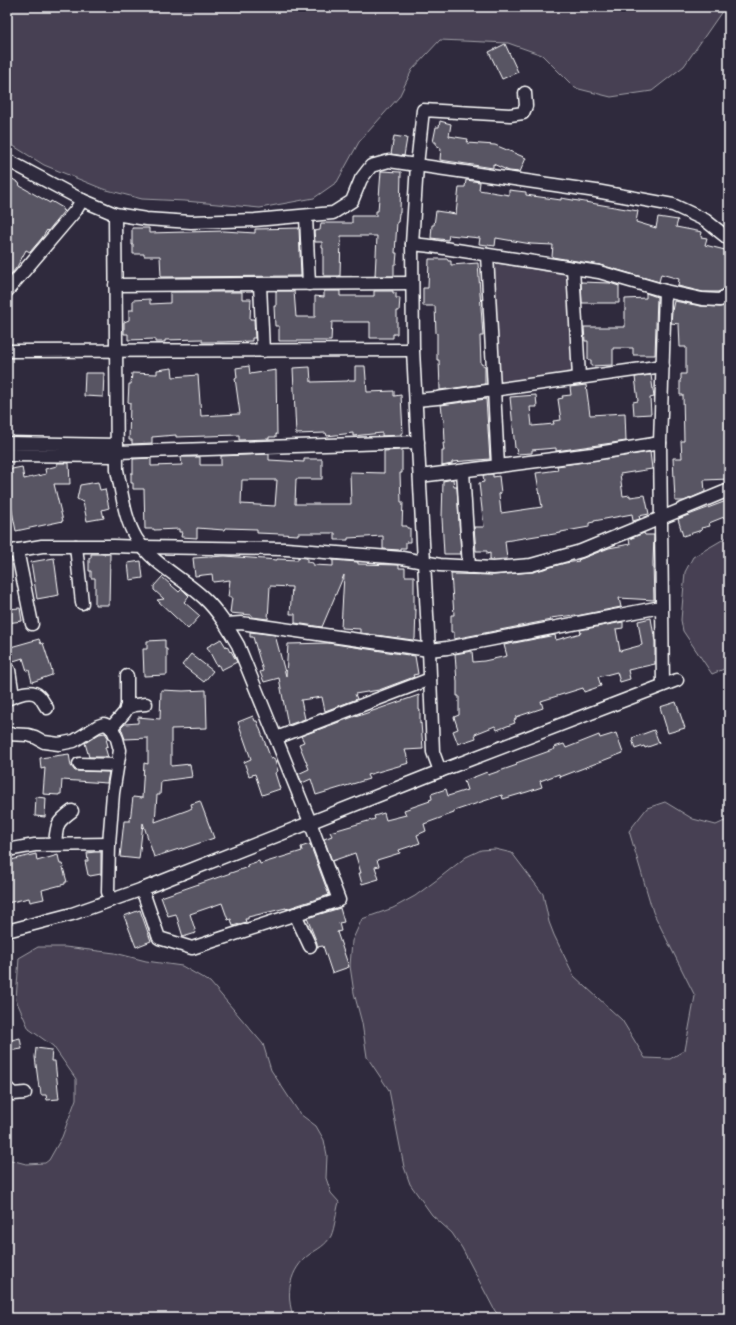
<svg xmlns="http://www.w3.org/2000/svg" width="736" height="1325" viewBox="0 0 736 1325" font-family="'Playpen Sans',sans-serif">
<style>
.green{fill:#464152;stroke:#a2a0a8}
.building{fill:#595564;stroke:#fff;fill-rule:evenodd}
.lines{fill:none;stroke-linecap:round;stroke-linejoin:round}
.street-casing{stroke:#fff;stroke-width:15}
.street{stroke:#2f2a3d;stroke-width:12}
</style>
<rect width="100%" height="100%" fill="#2f2a3d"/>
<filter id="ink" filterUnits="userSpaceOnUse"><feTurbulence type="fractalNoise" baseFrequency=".025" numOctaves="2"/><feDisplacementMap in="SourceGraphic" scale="8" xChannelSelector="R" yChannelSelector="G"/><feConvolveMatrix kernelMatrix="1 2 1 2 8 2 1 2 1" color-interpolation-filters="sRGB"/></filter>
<g filter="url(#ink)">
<g class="green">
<path d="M7,7H725L684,66L652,91L611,97L575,88L542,55L508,43L440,40L412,70L399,97L359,142L337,182L314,198L260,208L185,201L142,199L103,189L44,165L7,142Z"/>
<path d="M496,263L564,274L568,277L573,369L571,374L503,383L498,379L492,266Z"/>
<path d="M729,536V667L712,674L683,631L681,620L685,572L693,557Z"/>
<path d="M665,802L693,819L716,825L729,819V1318H502L495,1311L462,1248L452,1233L432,1215L410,1184L404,1167L389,1090L367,1057L362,1023L354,993L350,966L352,941L362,919L393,908L415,896L438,879L466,857L481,850L495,849L512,853L543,894L549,922L554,935L574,976L622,1020L645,1058L670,1059L685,1050L695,996L653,912L629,831L647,808Z"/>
<path d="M38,947H65L115,953L146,961L182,966L210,982L263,1044L271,1070L290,1099L300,1114L316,1126L324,1140L327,1155L326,1178L331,1193L339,1202C336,1212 335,1227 331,1236C326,1245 318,1249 310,1254C289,1269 285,1295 294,1318H7V1159L26,1164L45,1163L49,1160L62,1137L76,1099V1079L53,1046L29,1029L16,1000L19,958Z"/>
</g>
<g class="building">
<path d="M505,44L518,72L502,79L489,52Z"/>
<path d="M440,121L451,124L449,136L468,139L467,143L495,145L526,158L520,172L509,171L493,164V168L440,160L441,148L436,145V142H433L436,127H439Z"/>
<path d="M394,136L407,138L404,156L391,154Z"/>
<path d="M381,171L401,172L400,213H399L398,222H397L395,253H397L396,264H394V276H375L377,236H341L340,276H324V274H323V248H322V242H315L314,231L320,230L321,223H352V216H376V211H378Z"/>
<path d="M11,178L19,183L20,186L50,203L51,201L63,208L62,210L64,211L48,231L47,230L42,238L30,252L26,250L17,267L7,279V184Z"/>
<path d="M466,180L480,182L479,190L509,195V190L526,192V195L561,200V198L638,211L636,222L656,228L658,217L678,220L676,227L702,232L701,237L707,238L705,245L729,251V287L718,292H703L678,286L679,279L661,274L659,282L601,265L552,257L553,245L531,244L496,238L495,246L479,244L480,238L449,235L448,240L431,238L432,225H434L436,211L456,214L459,187H465Z"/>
<path d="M132,228H149V233L224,231L255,233V229L299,228L301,276L161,277L160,256H144V254H133V245H132Z"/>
<path d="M429,259H448V261H451V265L478,263L483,336H480L481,364L485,366V384L440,390L439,360H437V333H436L435,306H423V288H428Z"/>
<path d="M581,282L610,283L619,286V303H582Z"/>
<path d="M276,291H294L296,317H315V296L324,297V291H340V296H374V291H393V293H396V298H400L399,311H397V334H393V338H370V322H332L331,341H279V326H275L274,306H276Z"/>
<path d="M170,292H242V299H251L250,319H254L255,338H252V341L222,342H202V339L165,340V342H155V339L128,340V334H124V322L129,320V310H133V300L150,299V304L170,303Z"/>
<path d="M646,293L657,297L655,355H633V348H613V365L591,366V360H588V341H585L584,327H625V299L646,298Z"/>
<path d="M674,301L701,306L720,307L729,303V479L704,480L705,492L684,501H675L673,458H682L681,441H684L683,395H680V380L681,379V374H686V347H680L679,324L671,323L672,311Z"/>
<path d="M249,366L250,374L276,370L277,435L276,434V437H269V439L239,440V435L176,437V435L152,437V443L132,444V440H129L130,403L128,402L129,384H131L132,373L157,374V370L172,368L173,377L198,375L201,416L238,414H240L235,378H237L236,368Z"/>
<path d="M355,366H365L367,392L394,391V396L401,395L403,433H401V435L382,436V433L353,436V433L327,436L326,433L296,434L293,368L310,367L311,382L348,381V380H355Z"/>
<path d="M85,373H104L103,397L84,396Z"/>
<path d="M651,375L654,397L650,398L651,414L634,415L633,402L638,401L635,377Z"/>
<path d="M586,385L590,415L625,413L626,441L556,451V448L532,450V453L517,454L516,448H515L510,397L536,395L537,407H530L532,426L554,424L553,421L561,420L558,399L563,398L562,396L571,395L570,387Z"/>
<path d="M486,399L490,459L452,462V464L442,466V451H444L443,443H445L444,419H443L441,405Z"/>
<path d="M402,450V473H400L401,502H403L402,526H407V528H410V542H406V548H400V550L383,549V536L348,538V540H335V533H298V535L281,534L257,533V529L225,528L224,530L197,528V538L181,537L182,532H179V529L154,530V529H145L144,489H133V483H131V473H133V459L151,458V466L182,465L181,457H200V465H221V456L269,454V460L304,462V459H322V479H296L295,504H351L350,472L384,473V451ZM242,480H277L275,506L241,504Z"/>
<path d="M650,452L652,469L620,474L623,496L630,495V497L645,495L649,514L639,516L640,519L633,521L632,514L594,521V522L589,523V527L561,532V533L548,535V534L505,541L507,559L490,560V553L487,554V551H476L474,527H484L479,483L484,482L483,475L493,474V477L499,476L501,493L499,494L501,513L542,507L536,473L558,470L557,466Z"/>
<path d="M57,463H69L70,484H54L63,521L16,531L7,486V470L22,467L24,479L46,474L45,469L57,466Z"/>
<path d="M453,479L454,487H457L461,554H444L442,518L443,481Z"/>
<path d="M98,482L100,490L105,489L109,508L102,510L104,518L87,521L83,502L77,499L80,485Z"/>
<path d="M729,500V515L709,523L710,526L701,528L702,530L683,536L678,519Z"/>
<path d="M644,533L645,535H654L653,563L654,600L619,598L621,607L576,616V615L550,618L551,620L454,639V632H451V615H454L451,574L494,575L533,572L565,563L579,561L578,560L609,548L630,544L629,539Z"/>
<path d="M91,554H110L109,605H95V578H91V571H89V558H91Z"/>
<path d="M225,556L277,560V559L298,560V557L307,558V562L313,563V565L333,566V560L358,562V564L399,565V568H405V576H414V610H416L415,639L413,640L360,633V629L341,628L344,575L322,627L295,623V614H290L292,587L270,586L268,619L252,617V615L230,613L232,597H228L230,580L213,582L212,574L195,576L193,558Z"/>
<path d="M54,558L59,595L37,599L31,562Z"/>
<path d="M141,561L143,578L130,580L128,563Z"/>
<path d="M162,577L179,592L182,589L189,596L184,602L200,616L188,629L157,600L164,599L154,590V586Z"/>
<path d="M20,608L22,621L7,623V609Z"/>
<path d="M651,618L655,642V664L628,670L630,679L620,682L617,672L598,677L601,686L584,692L583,688L541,701L543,708L516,717V719L514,720L515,723L497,730L495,726L475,734L476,738L458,744L453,731L458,729L454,717L459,715V696H457V682L455,654L472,651L473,662L484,661L507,656L504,645L555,635L556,640L581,633L580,630L623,622V628L616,629L620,651L642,645L638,621Z"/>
<path d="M250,632L275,635L286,676L288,644L328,643L415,656L418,674L413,675L414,677L379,690L355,694L357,699L325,711L322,697L301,700L305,719L288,725L279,678L264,682L260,672L263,671L253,637H250Z"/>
<path d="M39,639L41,644L43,643L52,671V675L32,682L29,670L27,671L23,658L7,663V648Z"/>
<path d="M221,639L226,647L227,646L230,652L231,651L237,662L221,670L218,664L217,666L207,647Z"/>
<path d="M165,640V649H167V675L144,676L143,649H147V641Z"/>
<path d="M191,654L213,671L204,682L182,665Z"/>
<path d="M161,690L183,691L206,690L207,728L171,729V766L190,764L192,777L161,781L160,795H157L155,822L188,810L192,808L191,804L200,801L214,838L182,849V848L154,857L143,823L139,859L120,857L124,821H130L133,797L142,798L144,763L148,764V738L125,739L121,728L125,724L138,723V717L160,719Z"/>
<path d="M419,695V710H420V724L421,723L423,749L405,750L409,763L367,775L369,779L316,795L311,779L302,783L298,774L309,769L299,744L304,742L301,736L361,714V715Z"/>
<path d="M676,702L685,728L668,733L660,707Z"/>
<path d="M253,716L255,721H257L271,759L274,758L278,771L275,773L280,789L262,795L255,774L249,776L244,762L251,759L238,722Z"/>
<path d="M654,730L659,743L645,748L644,746L635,749L632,738Z"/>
<path d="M105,733L109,739H106L108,746L105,747L108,757H89L85,743L99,734Z"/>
<path d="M616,733L623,753L560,777L559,774L540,781L542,787L527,792L503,799L502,795L454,811V813L424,824L426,831L417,835L420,843L399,850L400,853L377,860L379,866L375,867L379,879L362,884L359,873H361L355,853L332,861L324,839L332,836L330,832L375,819L374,816L384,813L386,820L406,815L404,810L430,801L429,800L432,799L431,794L446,789L448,796L467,790L464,781L487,772L488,775L517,765L516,763L555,749L554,747L564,744L566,748L599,735L600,738Z"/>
<path d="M69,754L71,766L75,771L109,772L107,783L62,780L61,794H59V795L43,794L45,768L41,769L40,758Z"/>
<path d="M36,797L46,798L45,817L35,816Z"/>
<path d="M310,844L329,895L286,909V908L248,917V919H245L246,922L233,926L231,919L228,920L222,903L190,914L196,933L183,937L176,914L168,916L161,897L248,867L247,865L259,861L260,864L302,851L301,847Z"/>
<path d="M95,852H101V874L90,876L89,875H88L85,861H88L87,853Z"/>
<path d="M36,854L37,861L58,855L60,864H62L67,882H65V884L42,890L44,899L30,902L29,898L7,903V861Z"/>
<path d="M340,908L344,922L339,923L341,931L337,932L349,967L332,973L323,946L317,947V943L307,918Z"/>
<path d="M140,910L151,941L136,947L124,916Z"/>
<path d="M20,1038L22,1049L8,1051L7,1041Z"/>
<path d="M36,1048L52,1050L51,1061H55L59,1099L47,1100L46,1095H41L40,1087L39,1088L35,1057Z"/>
</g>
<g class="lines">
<defs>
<g id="street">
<path d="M7,160L82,200L115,214L146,219L191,222L255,220L333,213L352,201L361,179L371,166L389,161L596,191L673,205L705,220L729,239"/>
<path d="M115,214L117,470C122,492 124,518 136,538C153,565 182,577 204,598C218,611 228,628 238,645L310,822L339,900L192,948L159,938L142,889"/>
<path d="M306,216L309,284"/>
<path d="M412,244L431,246L599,272L665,291L702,299L720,300L729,294"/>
<path d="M487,255L498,466"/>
<path d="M573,268L579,377"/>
<path d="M115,285L412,283"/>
<path d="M260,285L263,351"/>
<path d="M7,291L76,210L82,200"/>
<path d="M7,351L413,350"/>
<path d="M416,400L437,398L663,366"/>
<path d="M7,443L117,445"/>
<path d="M117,452L418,442"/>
<path d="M7,455L117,456"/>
<path d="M463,471L469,567"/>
<path d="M420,476L592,454L660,443"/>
<path d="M76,546L82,603"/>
<path d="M17,550L32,624"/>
<path d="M7,552L42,546H114L143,547L286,549L402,558L440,565L493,568L531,565L581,551L729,490"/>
<path d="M226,624L241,623L429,650L447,648L661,607"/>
<path d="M9,670L13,696"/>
<path d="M663,685L660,443L665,291"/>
<path d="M7,699C16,695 31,688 39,696C42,699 44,704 47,708"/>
<path d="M126,708L135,705L146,704"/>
<path d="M111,728L125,712L127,706V676"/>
<path d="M7,734L28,735L35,737L44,742L59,744L74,741L98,726L104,724L109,726L113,730L117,739L120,750L113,793L109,844L108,892L111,900"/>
<path d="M276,738L430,679"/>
<path d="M79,764L117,765"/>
<path d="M440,771L433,752L429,650L424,562L413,350L412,244L417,165L423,110L510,115L523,113L526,106L525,93"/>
<path d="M55,844C57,824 56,823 72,811"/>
<path d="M7,850L35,845L109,844"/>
<path d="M295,914L310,946"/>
<path d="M7,931L72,914L140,890L440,771L677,680"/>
<path d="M7,1088L13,1094L25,1093"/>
</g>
</defs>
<use href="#street" class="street-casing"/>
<use href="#street" class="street"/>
</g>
</g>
<rect width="736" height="1325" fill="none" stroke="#2f2a3d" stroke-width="24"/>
<rect x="12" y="12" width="712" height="1301" fill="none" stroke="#fff" stroke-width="1.5" filter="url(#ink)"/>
</svg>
